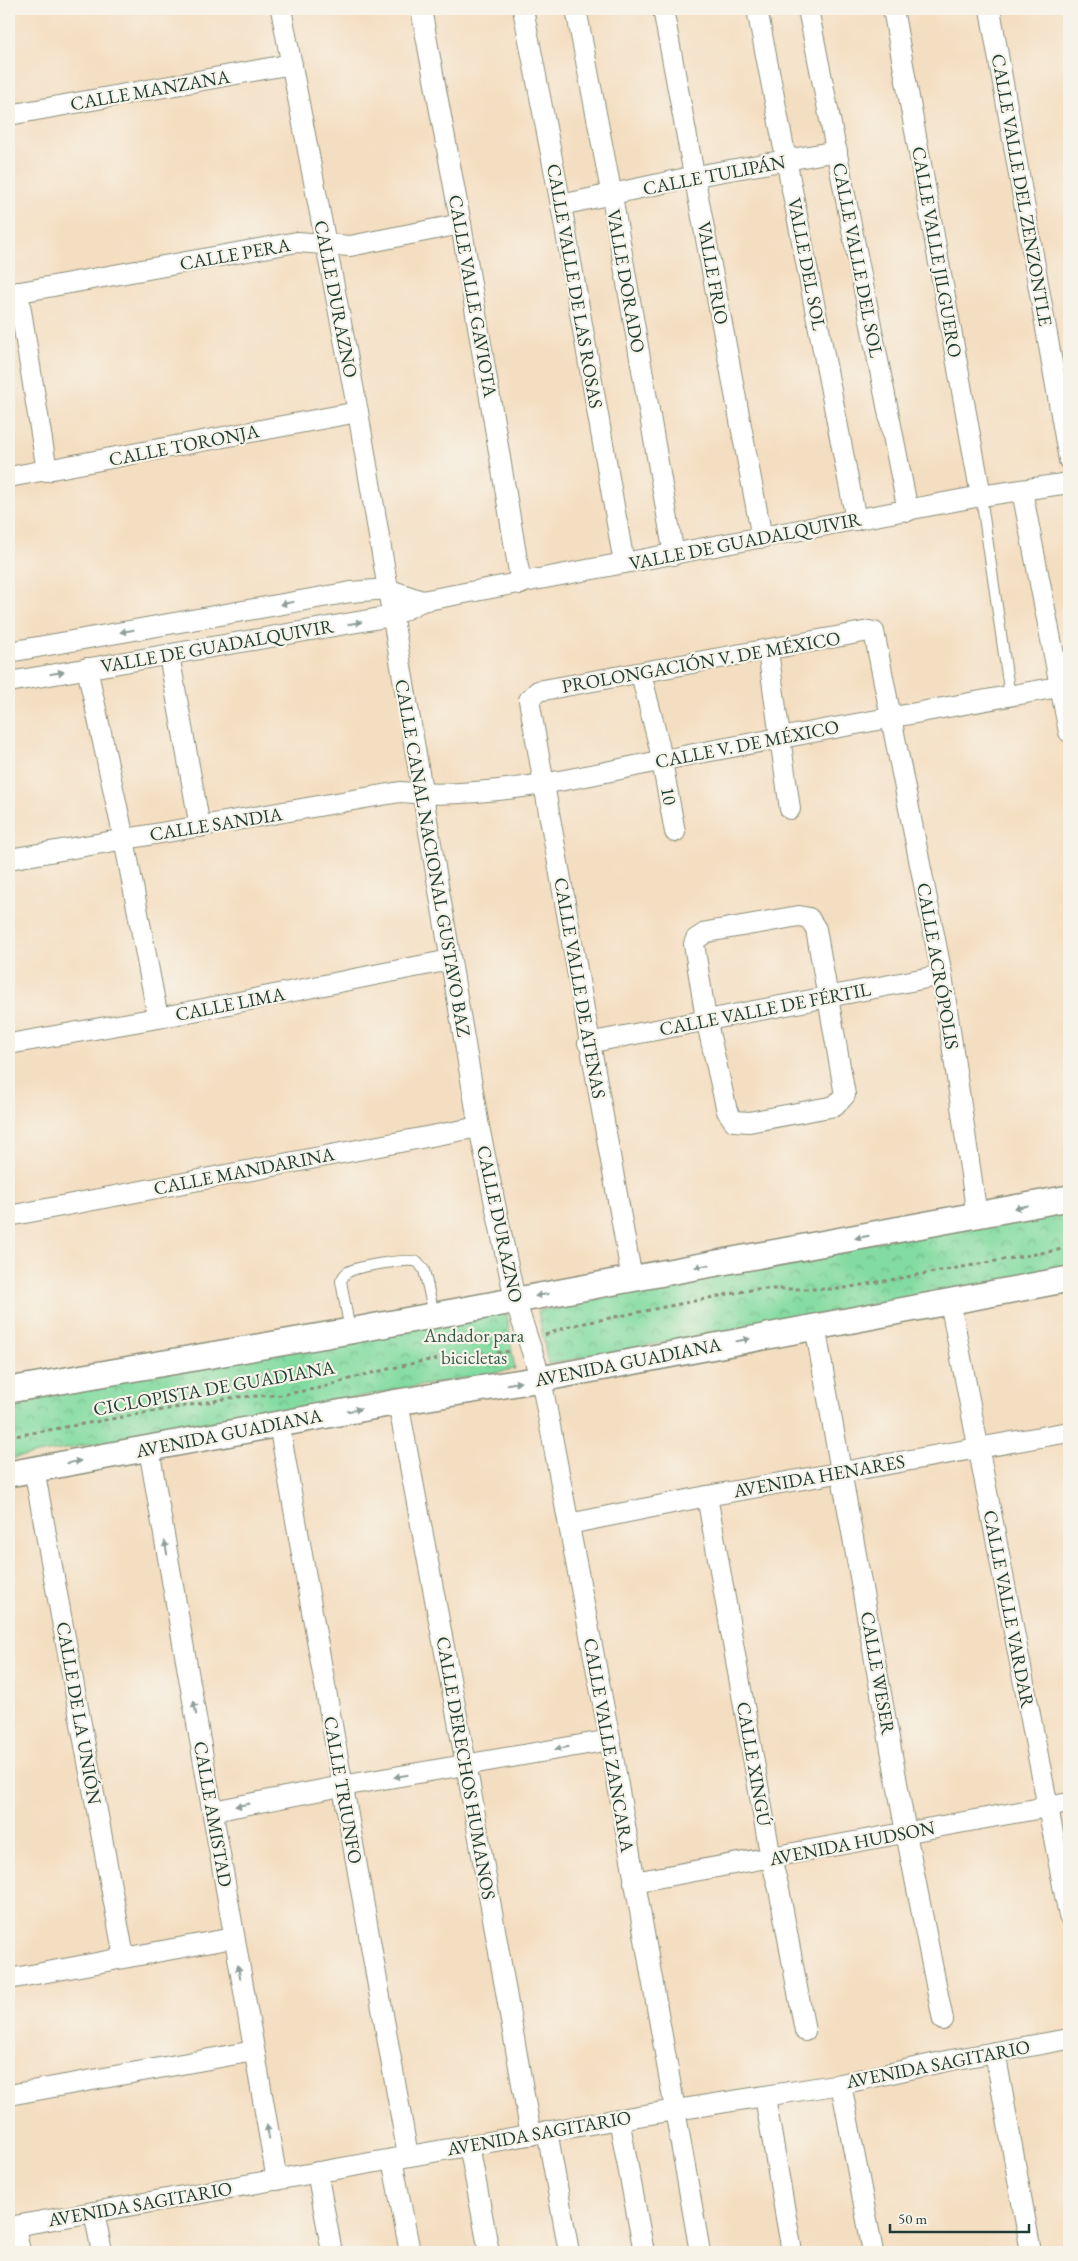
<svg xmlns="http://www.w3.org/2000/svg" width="1078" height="2261" viewBox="0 0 1078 2261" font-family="'EB Garamond',serif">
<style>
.park{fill:url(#park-crowns);stroke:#508c6a}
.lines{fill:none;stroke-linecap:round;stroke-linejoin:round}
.service-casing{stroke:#8a8e7a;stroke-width:12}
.minor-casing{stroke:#8a8e7a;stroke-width:22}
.tertiary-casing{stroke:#8a8e7a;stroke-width:28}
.path{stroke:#8a8e7a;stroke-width:3;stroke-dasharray:4 4;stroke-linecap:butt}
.service{stroke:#fff;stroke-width:10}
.minor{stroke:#fff;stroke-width:20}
.tertiary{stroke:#fff;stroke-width:25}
.oneway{fill:#8f9e9a}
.labels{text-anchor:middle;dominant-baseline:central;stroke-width:4.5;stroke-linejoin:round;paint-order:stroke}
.street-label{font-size:19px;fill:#1f3d34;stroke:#f7f3e8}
.park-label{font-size:19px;fill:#335d4a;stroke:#f7f3e8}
</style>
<defs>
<pattern id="park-crowns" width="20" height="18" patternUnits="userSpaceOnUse" patternTransform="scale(1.25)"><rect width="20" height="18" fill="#82dba0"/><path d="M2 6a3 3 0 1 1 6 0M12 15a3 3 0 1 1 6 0" fill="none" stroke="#6ab383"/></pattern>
</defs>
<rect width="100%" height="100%" fill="#f7f3e8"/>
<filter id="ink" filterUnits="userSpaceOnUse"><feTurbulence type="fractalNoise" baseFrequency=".02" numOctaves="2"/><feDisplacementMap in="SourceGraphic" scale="10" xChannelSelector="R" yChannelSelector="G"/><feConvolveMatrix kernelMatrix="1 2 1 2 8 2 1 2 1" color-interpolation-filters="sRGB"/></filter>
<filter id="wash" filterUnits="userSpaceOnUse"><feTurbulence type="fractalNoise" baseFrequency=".0096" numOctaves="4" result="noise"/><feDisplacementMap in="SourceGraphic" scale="20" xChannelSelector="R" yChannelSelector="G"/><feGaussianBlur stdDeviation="1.12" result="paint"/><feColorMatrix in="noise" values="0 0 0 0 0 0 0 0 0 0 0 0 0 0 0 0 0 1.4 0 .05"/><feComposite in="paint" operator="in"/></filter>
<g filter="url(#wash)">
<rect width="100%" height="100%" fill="#f4dec1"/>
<g class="park">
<path d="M1069,1203V1268L548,1364L538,1311Z"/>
<path d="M506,1310L515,1369L9,1459V1399Z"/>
</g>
</g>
<g filter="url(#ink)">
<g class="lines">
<defs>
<g id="service">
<path d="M981,496L1010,696"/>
<path d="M350,1331L341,1281C343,1277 344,1274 348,1272C358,1266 409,1258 418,1262L424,1270L434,1314"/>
</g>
<g id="minor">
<path d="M281,9L358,412L479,1127L515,1300L541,1379L610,1740L700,2252"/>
<path d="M421,9L461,224L521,584"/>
<path d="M523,9L561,205L624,563"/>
<path d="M576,9L612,196L674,555"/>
<path d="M663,9L762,538"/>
<path d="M757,9L856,520"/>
<path d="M808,9L908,511"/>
<path d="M893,9L981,496"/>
<path d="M990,9L1069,460"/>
<path d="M9,115L292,64"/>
<path d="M561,205L696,176L837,151"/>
<path d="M18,292L47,471"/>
<path d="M9,294L297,242L350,246L461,224"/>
<path d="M9,477L358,412"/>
<path d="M1022,491L1069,732"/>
<path d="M768,651L790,809"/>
<path d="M9,652L351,592L387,589L422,601"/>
<path d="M169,655L200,827"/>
<path d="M87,668L124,839L158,1018"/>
<path d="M641,674L659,745L675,832"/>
<path d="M9,682L392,616L422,601L981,496L1069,483"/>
<path d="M9,859L400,792C496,801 600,772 694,754C819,730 944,708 1069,685"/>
<path d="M799,916L809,918L816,929L845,1095L835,1106L749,1122L734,1121L727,1111L706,1019L694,944L696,939L707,932Z"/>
<path d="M588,1043L942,975"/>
<path d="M9,1044L158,1018L450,960"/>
<path d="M9,1216L479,1127"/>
<path d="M632,1279L529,700L538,691L869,631L874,632L942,975L977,1216"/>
<path d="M950,1301L1069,1916"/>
<path d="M815,1326L906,1833L943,2020"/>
<path d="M398,1402L466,1764L531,2135"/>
<path d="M279,1424L408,2156"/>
<path d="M149,1449L277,2180"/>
<path d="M34,1469L124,1957"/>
<path d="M707,1496L771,1859L779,1889L805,2031"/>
<path d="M569,1524L707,1496L1069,1432"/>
<path d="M213,1811L342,1786L610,1740"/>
<path d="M634,1882L1069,1803"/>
<path d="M9,1979L233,1938"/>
<path d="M995,2052L1031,2252"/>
<path d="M841,2084L873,2252"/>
<path d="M9,2095L254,2051"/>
<path d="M765,2097L792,2252"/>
<path d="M619,2119L644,2252"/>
<path d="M547,2131L569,2252"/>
<path d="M469,2145L489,2252"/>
<path d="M392,2159L410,2252"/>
<path d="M317,2172L332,2252"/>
<path d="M94,2212L102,2252"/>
<path d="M15,2226L20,2252"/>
<path d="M9,2227L619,2119L841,2084L951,2060L1069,2039"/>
</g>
<g id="tertiary">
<path d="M9,1390L350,1331L1069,1198"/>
<path d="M9,1474L398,1402L541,1379L1069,1279"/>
</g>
</defs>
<use href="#service" class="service-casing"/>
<use href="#minor" class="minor-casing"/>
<use href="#tertiary" class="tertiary-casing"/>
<g class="path">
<path d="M545,1335L570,1326L729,1294L756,1289H839L1069,1248"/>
<path d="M9,1437L236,1397L281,1395L320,1388L363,1375L423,1361L512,1351"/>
</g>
<use href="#service" class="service"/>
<use href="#minor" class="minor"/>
<use href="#tertiary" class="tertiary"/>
</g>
<defs><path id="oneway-solid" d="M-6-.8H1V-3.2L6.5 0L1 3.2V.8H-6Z" transform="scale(1.25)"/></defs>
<g class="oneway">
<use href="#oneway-solid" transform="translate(287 603) rotate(170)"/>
<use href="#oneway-solid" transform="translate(355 623) rotate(-10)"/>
<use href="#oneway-solid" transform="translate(127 631) rotate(170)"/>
<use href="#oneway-solid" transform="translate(57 673) rotate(-10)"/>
<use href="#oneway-solid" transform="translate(1021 1207) rotate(169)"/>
<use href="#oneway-solid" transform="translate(862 1237) rotate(170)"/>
<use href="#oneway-solid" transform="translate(702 1266) rotate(170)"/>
<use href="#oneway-solid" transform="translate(542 1295) rotate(170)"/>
<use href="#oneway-solid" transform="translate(743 1340) rotate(-11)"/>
<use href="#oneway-solid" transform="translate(514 1383) rotate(-9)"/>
<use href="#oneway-solid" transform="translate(354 1410) rotate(-11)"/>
<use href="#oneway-solid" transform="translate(74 1462) rotate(-10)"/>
<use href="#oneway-solid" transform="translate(166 1548) rotate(-100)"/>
<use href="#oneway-solid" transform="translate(195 1708) rotate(-100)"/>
<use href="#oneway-solid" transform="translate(562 1748) rotate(170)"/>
<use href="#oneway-solid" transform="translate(401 1776) rotate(170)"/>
<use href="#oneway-solid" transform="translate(242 1805) rotate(169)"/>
<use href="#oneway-solid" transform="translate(239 1972) rotate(-100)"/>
<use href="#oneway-solid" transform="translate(268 2132) rotate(-100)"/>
</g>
</g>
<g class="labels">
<g class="street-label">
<text transform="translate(150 90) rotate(-10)">CALLE MANZANA</text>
<text transform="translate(714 175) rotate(-11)">CALLE TULIPÁN</text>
<text transform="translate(1022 190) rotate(80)">CALLE VALLE DEL ZENZONTLE</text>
<text transform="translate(937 252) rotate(80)">CALLE VALLE JILGUERO</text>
<text transform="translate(235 254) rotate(-10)">CALLE PERA</text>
<text transform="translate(858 260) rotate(79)">CALLE VALLE DEL SOL</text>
<text transform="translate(807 264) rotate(79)">VALLE DEL SOL</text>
<text transform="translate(713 273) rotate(80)">VALLE FRIO</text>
<text transform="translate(626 281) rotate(80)">VALLE DORADO</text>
<text transform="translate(575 286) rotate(80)">CALLE VALLE DE LAS ROSAS</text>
<text transform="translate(473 296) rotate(80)">CALLE VALLE GAVIOTA</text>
<text transform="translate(336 299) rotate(79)">CALLE DURAZNO</text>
<text transform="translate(184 445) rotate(-11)">CALLE TORONJA</text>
<text transform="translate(745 541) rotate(-11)">VALLE DE GUADALQUIVIR</text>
<text transform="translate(217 646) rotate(-10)">VALLE DE GUADALQUIVIR</text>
<text transform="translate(701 662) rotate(-10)">PROLONGACIÓN V. DE MÉXICO</text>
<text transform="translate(747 744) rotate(-11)">CALLE V. DE MÉXICO</text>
<text transform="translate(669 796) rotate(80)">10</text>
<text transform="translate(216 824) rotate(-9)">CALLE SANDIA</text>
<text transform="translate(433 858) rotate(80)">CALLE CANAL NACIONAL GUSTAVO BAZ</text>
<text transform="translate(938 966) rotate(80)">CALLE ACRÓPOLIS</text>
<text transform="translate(580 988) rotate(80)">CALLE VALLE DE ATENAS</text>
<text transform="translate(230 1004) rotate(-11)">CALLE LIMA</text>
<text transform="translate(765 1009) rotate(-11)">CALLE VALLE DE FÉRTIL</text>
<text transform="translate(244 1171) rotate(-11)">CALLE MANDARINA</text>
<text transform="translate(500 1224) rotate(78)">CALLE DURAZNO</text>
<text transform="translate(628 1362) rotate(-11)">AVENIDA GUADIANA</text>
<text transform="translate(214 1388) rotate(-10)">CICLOPISTA DE GUADIANA</text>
<text transform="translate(229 1433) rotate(-11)">AVENIDA GUADIANA</text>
<text transform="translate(819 1476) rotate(-10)">AVENIDA HENARES</text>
<text transform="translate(1009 1609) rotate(79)">CALLE VALLE VARDAR</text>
<text transform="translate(878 1673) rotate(80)">CALLE WESER</text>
<text transform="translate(79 1713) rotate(80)">CALLE DE LA UNIÓN</text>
<text transform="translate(609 1745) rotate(80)">CALLE VALLE ZANCARA</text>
<text transform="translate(754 1764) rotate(80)">CALLE XINGÚ</text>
<text transform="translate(466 1768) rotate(80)">CALLE DERECHOS HUMANOS</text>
<text transform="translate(343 1790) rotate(80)">CALLE TRIUNFO</text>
<text transform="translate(213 1814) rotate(80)">CALLE AMISTAD</text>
<text transform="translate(852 1843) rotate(-11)">AVENIDA HUDSON</text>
<text transform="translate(938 2064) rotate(-11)">AVENIDA SAGITARIO</text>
<text transform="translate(539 2133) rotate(-10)">AVENIDA SAGITARIO</text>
<text transform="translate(140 2204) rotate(-10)">AVENIDA SAGITARIO</text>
</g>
<g class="park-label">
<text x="474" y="1335">Andador para<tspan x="474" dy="22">bicicletas</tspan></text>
</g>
</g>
<rect width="1078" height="2261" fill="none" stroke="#f7f3e8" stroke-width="30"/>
<path d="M890 2224v8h139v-8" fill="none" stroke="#1f3d34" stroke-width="2.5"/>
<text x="898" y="2224" font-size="15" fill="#1f3d34" stroke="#f7f3e8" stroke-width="4" paint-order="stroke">50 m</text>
</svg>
